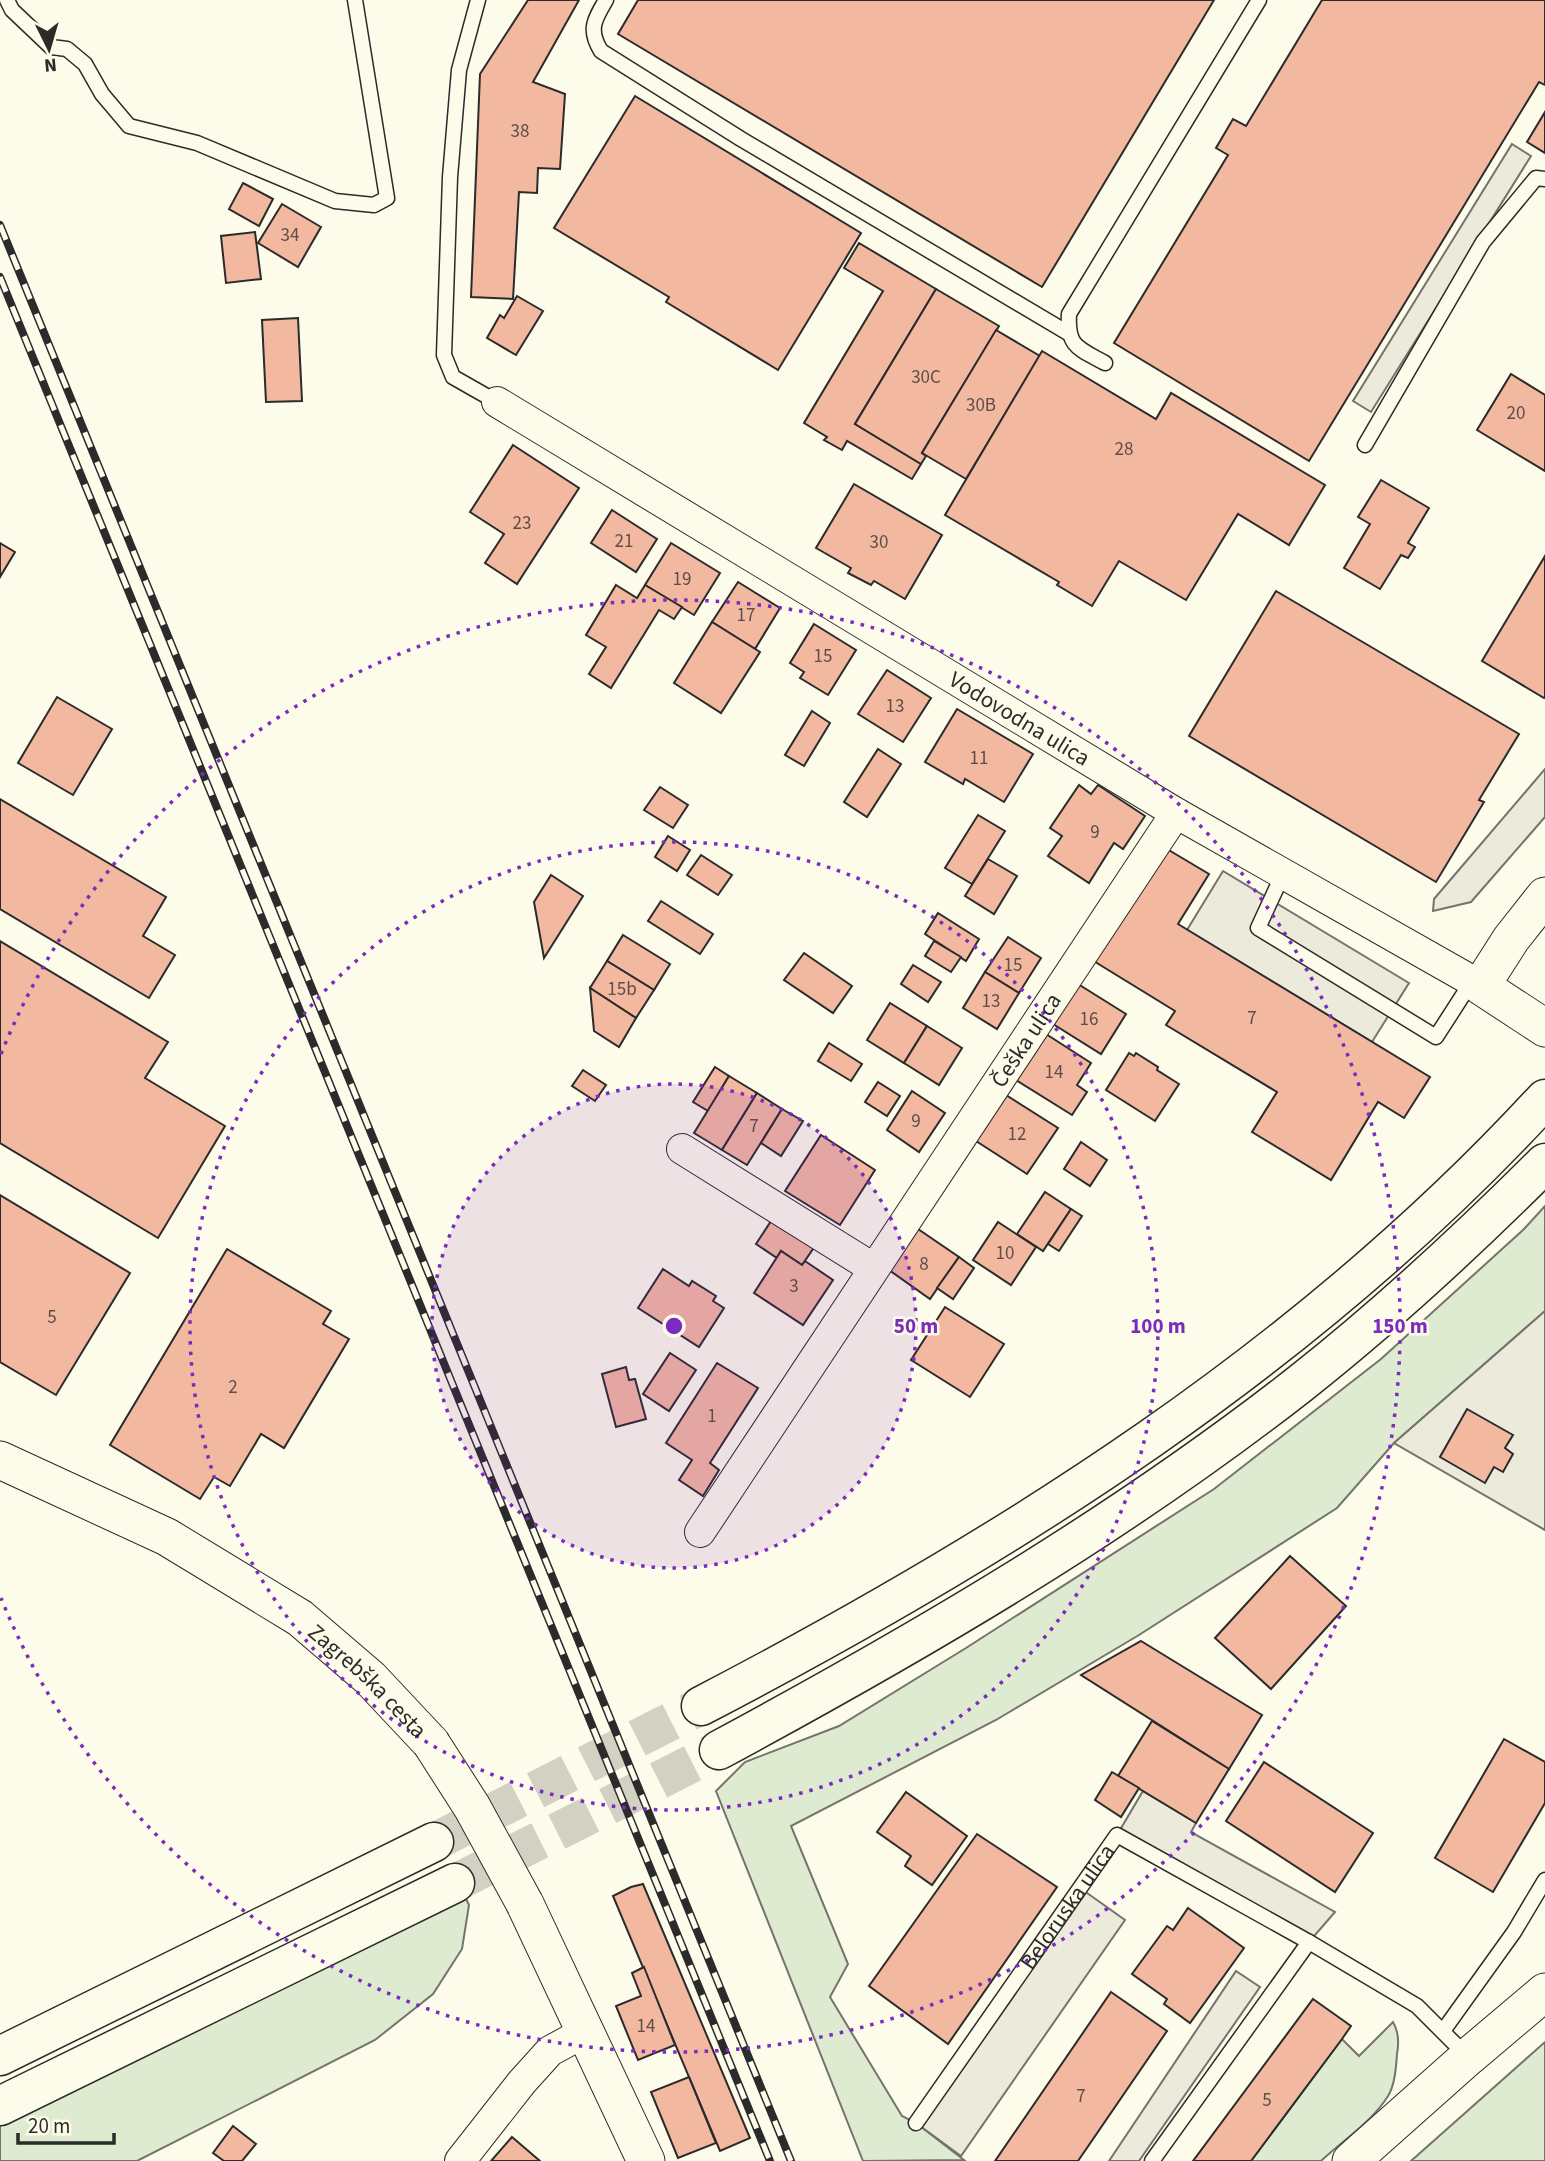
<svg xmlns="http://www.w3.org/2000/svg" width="1545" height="2161" viewBox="0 0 1545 2161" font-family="'Source Sans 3',sans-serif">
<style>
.green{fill:#deebd1;stroke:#74746e;stroke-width:2}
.parking{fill:#eceadb;stroke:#74746e;stroke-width:2}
.building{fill:#f2b8a0;stroke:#2b2b2b;stroke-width:2}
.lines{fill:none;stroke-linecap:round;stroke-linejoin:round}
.trunk-tunnel{stroke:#d3d1c4;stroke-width:38;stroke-dasharray:38 19;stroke-linecap:butt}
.service-casing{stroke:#2b2b2b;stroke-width:17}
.minor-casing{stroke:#2b2b2b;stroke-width:32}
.tertiary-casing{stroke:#2b2b2b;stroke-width:39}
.trunk-casing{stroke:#2b2b2b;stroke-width:41}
.service{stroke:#fdfbea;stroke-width:14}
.minor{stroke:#fdfbea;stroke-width:30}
.tertiary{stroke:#fdfbea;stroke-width:37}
.trunk{stroke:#fdfbea;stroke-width:38}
.rail-casing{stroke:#2b2b2b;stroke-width:8}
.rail{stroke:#fdfbea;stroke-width:5;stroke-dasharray:16;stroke-linecap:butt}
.tertiary-bridge-casing{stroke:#2b2b2b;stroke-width:39;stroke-linecap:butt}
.tertiary-bridge{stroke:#fdfbea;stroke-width:37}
.ring{fill:none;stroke:#7b2cbf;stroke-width:3.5;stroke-dasharray:3.5 7}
.labels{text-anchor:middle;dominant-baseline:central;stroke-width:5;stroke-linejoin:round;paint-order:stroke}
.number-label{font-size:19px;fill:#5d4e48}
.street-label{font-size:23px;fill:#2b2b2b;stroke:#fdfbea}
.centre{fill:#7b2cbf;stroke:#fdfbea;stroke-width:3.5}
.ring-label{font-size:21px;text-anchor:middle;font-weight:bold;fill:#7b2cbf;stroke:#fdfbea;stroke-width:5;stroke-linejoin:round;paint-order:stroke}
</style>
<rect width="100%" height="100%" fill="#fdfbea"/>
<g class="green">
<path d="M1545,1206V1311L1394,1443L1337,1508L1139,1635L996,1720L791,1826L848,1964L830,1997L902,2116L916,2123L964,2160L863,2161L716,1791L745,1762L839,1726L966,1648L1214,1489L1381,1359L1523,1230Z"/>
<path d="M462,1891L469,1905L462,1949L433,1994L375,2040L137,2161H0V2123Z"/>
<path d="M1393,2022C1399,2032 1399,2043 1397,2054C1396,2067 1395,2085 1388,2096C1372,2122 1343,2140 1321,2161H1251L1342,2039L1359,2056Z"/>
<path d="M1545,2042V2161H1411Z"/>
</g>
<g class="parking">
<path d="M1512,144L1531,156L1371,412L1353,401Z"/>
<path d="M1545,769V817L1471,902L1433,911L1434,899Z"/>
<path d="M1223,871L1409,983L1372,1042L1187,930Z"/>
<path d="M1545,1311V1530L1394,1443Z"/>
<path d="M1143,1791L1196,1823L1191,1832L1335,1912L1309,1942L1117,1835Z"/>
<path d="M1080,1888L1125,1920L961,2156L916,2123Z"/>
<path d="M1236,1971L1260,1987L1139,2161H1109Z"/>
</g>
<g class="building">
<path d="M528,0H579L533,82L565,94L560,169L538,168L537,193L519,192L513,299L471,297L480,74Z"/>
<path d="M638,0H1214L1042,287L618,34Z"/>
<path d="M1322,0H1545V85L1539,82L1309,461L1114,343L1228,155L1216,148L1233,119L1246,126Z"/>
<path d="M635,96L861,233L778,370L666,302L669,297L554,228Z"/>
<path d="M1545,112V153L1527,142Z"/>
<path d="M243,183L273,199L259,226L229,209Z"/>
<path d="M282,204L321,227L298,267L258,243Z"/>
<path d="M255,232L261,279L226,283L221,236Z"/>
<path d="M859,243L936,289L855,424L921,464L912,479L847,441L842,450L824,440L827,437L804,423L883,291L844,268Z"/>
<path d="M936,289L999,326L922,453L926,456L921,464L855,424Z"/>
<path d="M517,296L543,311L516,355L487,338L500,315L504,318Z"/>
<path d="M298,318L302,401L266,402L262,320Z"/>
<path d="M996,330L1040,356L966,479L922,453Z"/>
<path d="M1042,351L1156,419L1171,393L1325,485L1289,545L1238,514L1186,600L1119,561L1092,606L1057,585L1059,582L945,515Z"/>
<path d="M1511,374L1545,395V471L1477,430Z"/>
<path d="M513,445L579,488L517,584L485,563L504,534L470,512Z"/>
<path d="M1381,480L1429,508L1408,543L1415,547L1408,558L1401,555L1380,589L1344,568L1370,524L1358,517Z"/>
<path d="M854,484L942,535L905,599L874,581L871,585L848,573L851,568L816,548Z"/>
<path d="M612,510L657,539L636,572L591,543Z"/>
<path d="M0,543L15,552L0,577Z"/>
<path d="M671,543L720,573L694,615L645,585Z"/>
<path d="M1545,556V697L1544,698L1482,661Z"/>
<path d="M738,582L780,608L755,649L712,622Z"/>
<path d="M616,585L637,598L645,585L682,607L674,619L659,610L611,688L589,674L606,647L586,635Z"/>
<path d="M1276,591L1519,734L1479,800L1484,802L1436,882L1189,736Z"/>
<path d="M712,622L760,652L721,713L674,683Z"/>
<path d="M814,624L856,650L828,695L800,678L804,672L790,663Z"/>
<path d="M887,670L931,698L903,742L858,714Z"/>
<path d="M57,697L112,729L73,795L18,763Z"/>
<path d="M957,709L1033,754L1004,802L965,779L963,784L925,762Z"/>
<path d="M812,711L830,723L804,766L785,755Z"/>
<path d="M878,749L901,764L867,817L844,802Z"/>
<path d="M1079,785L1091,794L1098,785L1145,816L1123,849L1114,843L1089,883L1048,856L1062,836L1050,828Z"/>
<path d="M660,787L688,805L673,828L644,810Z"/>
<path d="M0,799L166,897L143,936L175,955L149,998L0,909Z"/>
<path d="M978,815L1005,831L972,884L945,868Z"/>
<path d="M668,836L690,850L677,871L655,857Z"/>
<path d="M1162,846L1209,874L1178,924L1430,1077L1404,1118L1378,1102L1331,1180L1252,1132L1277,1092L1166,1025L1175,1011L1092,960Z"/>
<path d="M701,855L732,875L718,895L687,875Z"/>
<path d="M988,859L1017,876L994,914L965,896Z"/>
<path d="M551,875L583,896L544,958L534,902Z"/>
<path d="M661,901L713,934L700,954L648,921Z"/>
<path d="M938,913L979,939L966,961L925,934Z"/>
<path d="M623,935L670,964L654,990L607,961Z"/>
<path d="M1008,937L1041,958L1019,993L985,972Z"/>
<path d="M0,941L168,1042L145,1078L225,1126L158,1238L0,1143Z"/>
<path d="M934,941L961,957L951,972L925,956Z"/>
<path d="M804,953L852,986L833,1013L784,980Z"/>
<path d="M607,961L654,990L636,1018L590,988Z"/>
<path d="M913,965L941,982L928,1002L901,984Z"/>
<path d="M985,972L1019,993L997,1029L963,1008Z"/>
<path d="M1078,984L1126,1014L1101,1054L1053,1024Z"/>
<path d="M590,988L636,1018L619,1047L594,1031Z"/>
<path d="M890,1003L927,1026L904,1063L867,1040Z"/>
<path d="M927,1026L962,1048L939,1085L904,1063Z"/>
<path d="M1046,1034L1091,1063L1077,1085L1087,1092L1072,1115L1016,1080Z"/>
<path d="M829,1043L862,1064L851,1081L818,1061Z"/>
<path d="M1129,1053L1134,1056L1136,1053L1158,1067L1157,1070L1179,1084L1155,1121L1106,1090Z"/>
<path d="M715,1067L729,1076L708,1111L693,1102Z"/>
<path d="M583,1070L606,1085L595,1101L572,1086Z"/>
<path d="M729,1076L757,1093L722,1150L694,1133Z"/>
<path d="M878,1082L900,1096L887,1116L865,1102Z"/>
<path d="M912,1091L945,1113L919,1152L887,1130Z"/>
<path d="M757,1093L782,1109L747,1165L722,1150Z"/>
<path d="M1006,1095L1058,1128L1027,1174L976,1141Z"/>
<path d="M782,1109L803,1121L781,1156L761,1143Z"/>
<path d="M821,1135L875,1170L840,1225L785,1191Z"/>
<path d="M1081,1142L1107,1160L1090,1186L1064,1169Z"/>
<path d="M1045,1192L1071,1209L1043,1251L1017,1234Z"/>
<path d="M0,1195L130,1273L56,1395L0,1362Z"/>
<path d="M1071,1209L1082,1216L1059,1251L1048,1244Z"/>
<path d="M773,1218L815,1246L802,1265L781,1251L777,1258L756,1244Z"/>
<path d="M998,1222L1036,1247L1011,1285L973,1260Z"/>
<path d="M918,1229L959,1257L930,1299L889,1270Z"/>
<path d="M227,1249L331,1311L323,1324L349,1339L284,1448L261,1434L230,1486L214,1477L200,1499L110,1445Z"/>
<path d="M781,1251L802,1265L805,1261L833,1280L803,1325L754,1293Z"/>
<path d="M959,1257L974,1268L953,1299L937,1288Z"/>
<path d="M663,1269L689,1286L692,1281L716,1296L713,1301L724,1308L699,1347L638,1308Z"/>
<path d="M945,1307L1004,1344L970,1397L911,1360Z"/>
<path d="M670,1353L696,1370L669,1411L643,1394Z"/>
<path d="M717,1363L758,1388L710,1463L719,1470L703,1496L679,1480L692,1460L666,1443Z"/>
<path d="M626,1367L629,1380L635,1379L646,1419L616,1427L602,1374Z"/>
<path d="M1467,1409L1513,1435L1505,1448L1513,1454L1503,1472L1494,1467L1485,1483L1440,1457Z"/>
<path d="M1290,1556L1346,1606L1271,1689L1215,1638Z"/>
<path d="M1141,1641L1262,1715L1229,1769L1081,1675Z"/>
<path d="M1152,1721L1229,1769L1196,1823L1118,1776Z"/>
<path d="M1504,1739L1545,1762V1803L1493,1892L1435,1858Z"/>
<path d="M1264,1762L1373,1833L1335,1892L1226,1821Z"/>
<path d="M1112,1772L1139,1788L1121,1817L1095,1800Z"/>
<path d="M906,1792L967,1836L932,1885L905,1866L911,1856L877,1832Z"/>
<path d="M977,1834L1057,1887L948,2044L869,1986Z"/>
<path d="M643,1884L750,2138L720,2151L613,1896L631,1887Z"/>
<path d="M1188,1908L1244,1948L1190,2023L1164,2004L1167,1999L1132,1974L1167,1926L1173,1930Z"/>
<path d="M644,1967L675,2045L638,2060L616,2006L641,1996L632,1973Z"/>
<path d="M1111,1992L1167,2031L1078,2161H995Z"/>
<path d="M1313,1999L1351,2026L1342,2039L1251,2161H1193Z"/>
<path d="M689,2077L716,2143L678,2158L651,2092Z"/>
<path d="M233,2126L256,2144L242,2161H224L213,2153Z"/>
<path d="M512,2137L540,2161H491Z"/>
</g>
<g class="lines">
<g class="trunk-tunnel">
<path d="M434,1842L701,1706"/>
<path d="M455,1883L719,1750"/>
</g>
<defs>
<g id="service">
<path d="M7,0L12,10L51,47L67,49L85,64L102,94L129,126L197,143L335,201L374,205L387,198L355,0"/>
<path d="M478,0L459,70L450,177L444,355L453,377L497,402"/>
<path d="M606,0C594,20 588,30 601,51L741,139L1068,333"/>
<path d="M1105,363C1078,348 1067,347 1069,314L1259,0"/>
<path d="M1365,445L1483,242L1536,178L1545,179"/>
<path d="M1283,874L1258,928L1436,1037L1472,981"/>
<path d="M1443,2031L1514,1932L1545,1880"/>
<path id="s1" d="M916,2123L1117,1835L1309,1942L1417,2006L1467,2056"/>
<path d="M1152,2161L1309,1942"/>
</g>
<g id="minor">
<path id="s2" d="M497,402L1176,813L1481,986"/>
<path d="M682,1149L873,1268"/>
<path id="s3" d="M700,1532L1176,813"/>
<path d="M460,2161L522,2082L550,2051L585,2032"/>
</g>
<g id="tertiary">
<path d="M1545,896L1511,939L1481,986L1545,1028"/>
<path id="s4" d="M0,1460L167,1537L300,1618L370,1678L431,1743"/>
<path d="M525,1904L646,2161"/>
<path d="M1351,2161L1468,2057L1545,1992"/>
</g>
<g id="trunk">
<path d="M701,1706C1010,1545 1308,1357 1545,1099"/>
<path d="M719,1750C921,1641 1120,1525 1301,1383C1387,1315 1468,1240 1545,1163"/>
<path d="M0,2056L434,1842"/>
<path d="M0,2106L455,1883"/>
</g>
</defs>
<use href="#service" class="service-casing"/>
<use href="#minor" class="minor-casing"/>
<use href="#tertiary" class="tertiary-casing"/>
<use href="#trunk" class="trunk-casing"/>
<use href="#service" class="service"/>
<use href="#minor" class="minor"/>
<use href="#tertiary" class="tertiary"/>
<use href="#trunk" class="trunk"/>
<defs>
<g id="rail">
<path d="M0,225L791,2161"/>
<path d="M0,277L770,2161"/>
</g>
</defs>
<use href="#rail" class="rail-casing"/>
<use href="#rail" class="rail"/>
<defs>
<path id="tertiary-bridge" d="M431,1743L472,1807L525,1904"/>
</defs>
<use href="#tertiary-bridge" class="tertiary-bridge-casing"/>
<use href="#tertiary-bridge" class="tertiary-bridge"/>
</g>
<circle cx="674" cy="1326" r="242" fill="#7b2cbf" fill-opacity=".12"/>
<g class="ring">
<circle cx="674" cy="1326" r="242"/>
<circle cx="674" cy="1326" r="484"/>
<path d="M1 1054A726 726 0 1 1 1 1598"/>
</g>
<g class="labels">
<g class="number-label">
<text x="520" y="131">38</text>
<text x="290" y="235">34</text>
<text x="926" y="377">30C</text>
<text x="981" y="405">30B</text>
<text x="1516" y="413">20</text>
<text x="1124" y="449">28</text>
<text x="522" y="523">23</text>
<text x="624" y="541">21</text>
<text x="879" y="542">30</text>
<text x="682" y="579">19</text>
<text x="746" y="615">17</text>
<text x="823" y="656">15</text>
<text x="895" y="706">13</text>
<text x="979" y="758">11</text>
<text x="1095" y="832">9</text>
<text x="1013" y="965">15</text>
<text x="622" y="989">15b</text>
<text x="991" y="1001">13</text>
<text x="1252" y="1018">7</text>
<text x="1089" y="1019">16</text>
<text x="1054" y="1072">14</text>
<text x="916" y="1121">9</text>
<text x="754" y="1126">7</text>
<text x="1017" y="1134">12</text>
<text x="1005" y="1253">10</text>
<text x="924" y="1264">8</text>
<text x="794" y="1286">3</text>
<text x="52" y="1317">5</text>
<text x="233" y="1387">2</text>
<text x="712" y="1416">1</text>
<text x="646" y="2026">14</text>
<text x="1081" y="2096">7</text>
<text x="1267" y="2100">5</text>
</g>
<g class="street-label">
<text stroke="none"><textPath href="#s2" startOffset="611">Vodovodna ulica</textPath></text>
<text stroke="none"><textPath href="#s3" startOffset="590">Češka ulica</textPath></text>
<text stroke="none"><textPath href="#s4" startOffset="432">Zagrebška cesta</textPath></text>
<text stroke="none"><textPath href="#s1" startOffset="264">Beloruska ulica</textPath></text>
</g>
</g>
<circle cx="674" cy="1326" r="10" class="centre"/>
<g class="ring-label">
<text x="916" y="1333">50 m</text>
<text x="1158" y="1333">100 m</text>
<text x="1400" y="1333">150 m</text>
</g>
<g transform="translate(49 49) rotate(175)" stroke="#fdfbea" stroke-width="5" paint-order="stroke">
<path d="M0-5L12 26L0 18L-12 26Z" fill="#2b2b2b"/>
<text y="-10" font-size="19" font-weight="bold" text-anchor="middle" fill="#2b2b2b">N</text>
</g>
<path d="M18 2133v10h96v-10" fill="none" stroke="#2b2b2b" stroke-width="3.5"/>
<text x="28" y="2133" font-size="21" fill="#2b2b2b" stroke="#fdfbea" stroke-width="5" paint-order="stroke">20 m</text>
</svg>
